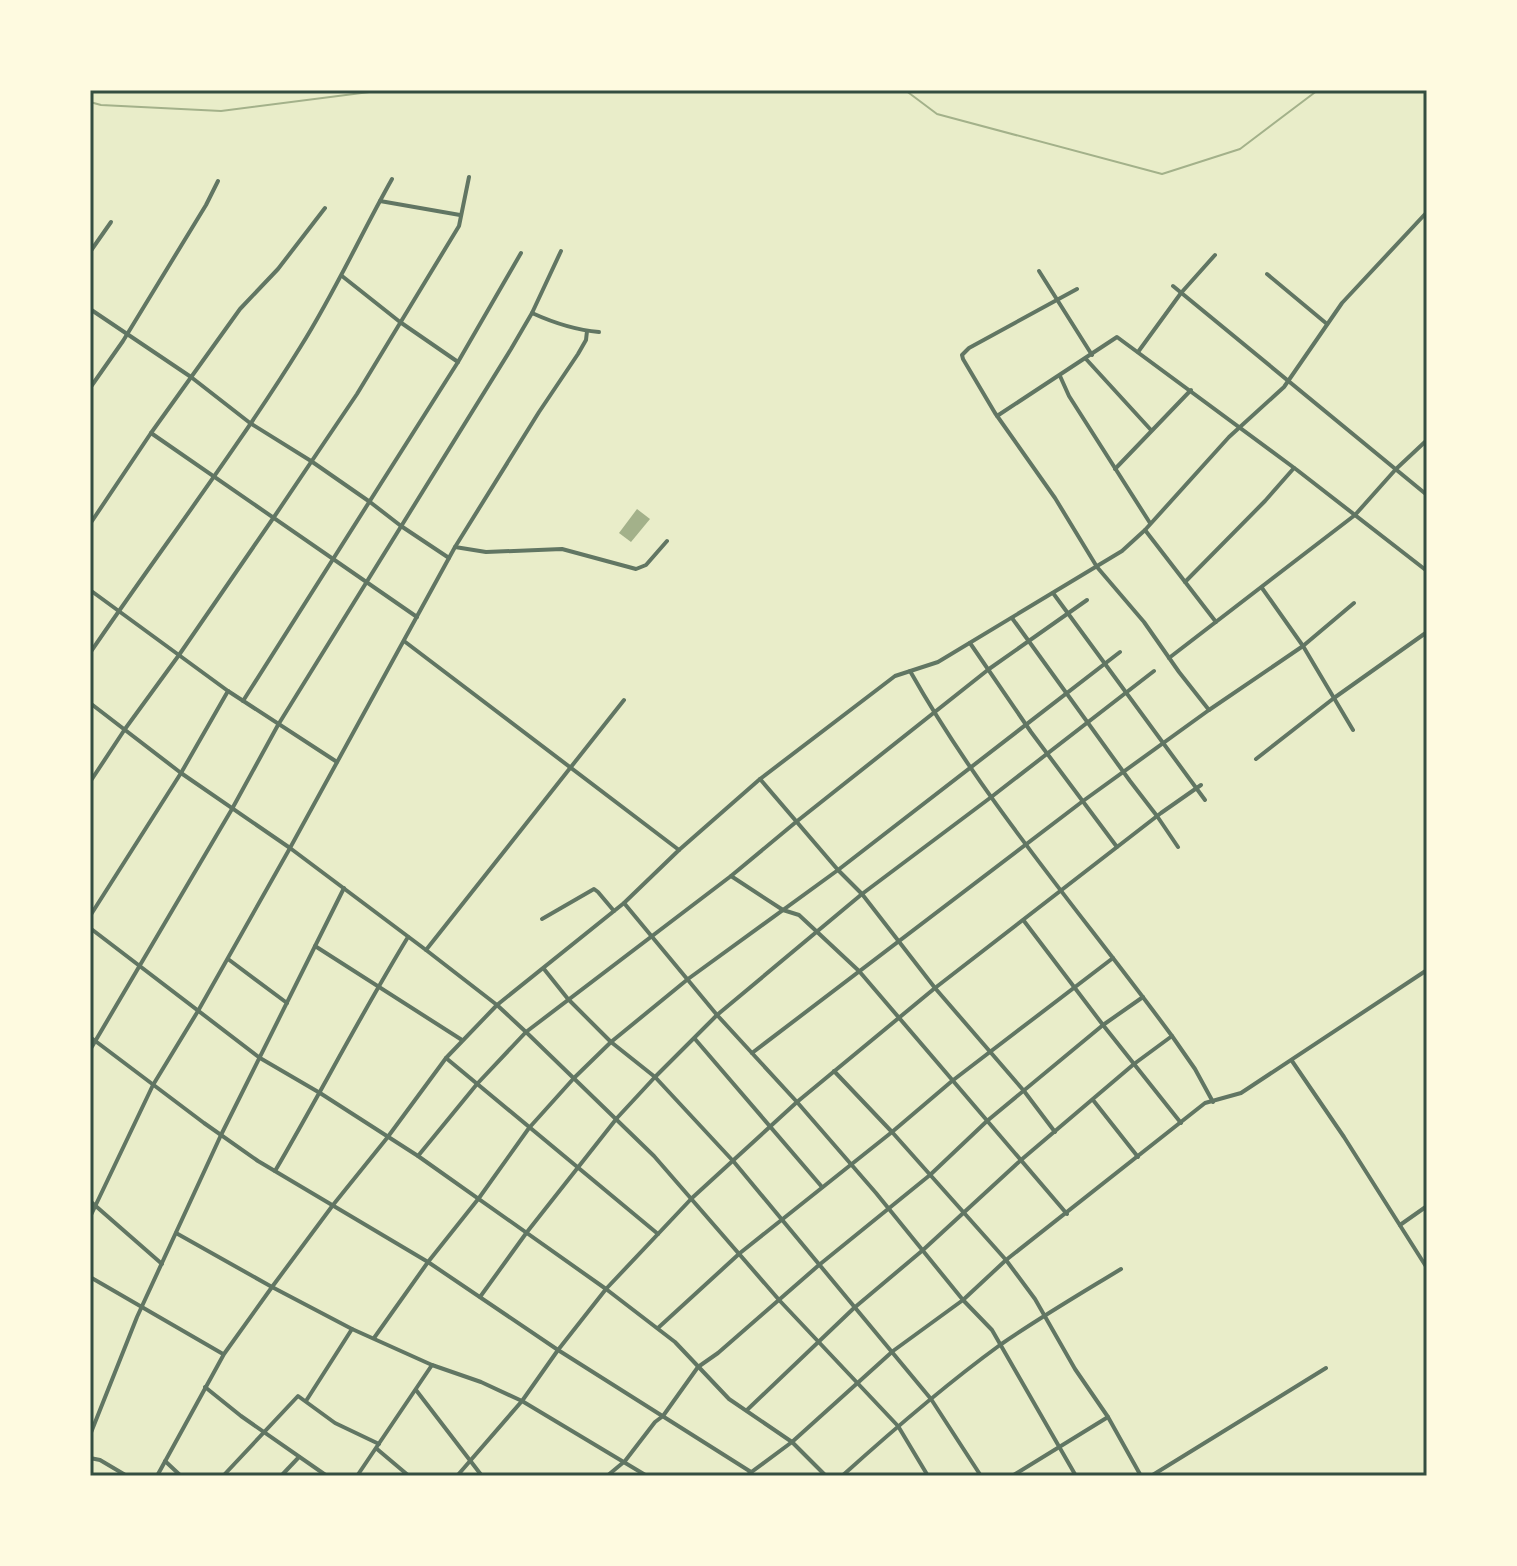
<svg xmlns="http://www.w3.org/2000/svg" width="1517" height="1566" viewBox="0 0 1517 1566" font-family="Karla,sans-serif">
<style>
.water{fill:#a3b18a}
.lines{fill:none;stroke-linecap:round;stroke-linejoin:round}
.stream{stroke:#a3b18a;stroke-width:2}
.minor{stroke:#617663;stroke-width:4}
.tertiary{stroke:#617663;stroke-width:4}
.neatline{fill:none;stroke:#344e41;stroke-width:3}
</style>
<rect width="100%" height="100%" fill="#e9edc9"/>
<path class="water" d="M637,509L650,519L631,542L619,533Z"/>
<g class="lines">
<g class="stream">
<path d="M905,90L937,114L1162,174L1240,149L1318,90"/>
<path d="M90,102L101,105L221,111L385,90"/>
</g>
<g class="minor">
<path d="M380,201L460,215"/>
<path d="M90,252L111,222"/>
<path d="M1039,271L1092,355"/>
<path d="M1267,274L1327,324"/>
<path d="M342,276L400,322L458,362"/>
<path d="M1173,286L1427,495"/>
<path d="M1077,289L969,348L962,355L963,359L995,413L1055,498L1097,567L1144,622L1179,672L1209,710"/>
<path d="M90,309L191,377L250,423L311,461L370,502L401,526L449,558"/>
<path d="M532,313C554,323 575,330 599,332"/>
<path d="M1138,352L1181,293L1215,255"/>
<path d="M1086,359L1151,430"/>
<path d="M1060,376L1069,396L1150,523"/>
<path d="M90,388L123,341L206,205L218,181"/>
<path d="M997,416L1117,337L1297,470L1427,571"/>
<path d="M151,433L417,617"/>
<path d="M1115,469L1191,390"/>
<path d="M90,524L151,433L240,309L278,269L325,208"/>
<path d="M1145,530L1216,622"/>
<path d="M455,547L486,552L562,549L636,569L646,565L667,541"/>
<path d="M1185,582L1265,501L1294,468"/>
<path d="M1262,588L1303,646L1353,730"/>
<path d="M90,590L228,691L337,762"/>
<path d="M1053,593L1205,800"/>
<path d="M1012,618L1130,781L1157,816L1178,847"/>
<path d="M404,641L679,850"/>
<path d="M970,643L1031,732L1117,847"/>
<path d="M90,653C160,550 236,451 301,346C335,292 361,234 392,179"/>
<path d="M1169,658L1355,515L1396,469L1427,440"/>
<path d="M910,671C984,802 1083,915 1172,1036L1195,1069L1213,1102"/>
<path d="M243,701L458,362L521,253"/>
<path d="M90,703L181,773L290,848L426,950L497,1005L526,1032L654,1156L780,1301L898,1426L928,1476"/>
<path d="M1256,759L1334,698L1427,632"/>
<path d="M760,779L838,870L862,894L935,988L1024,1091L1055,1132"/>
<path d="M90,782L125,729L179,655L274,517L357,394L459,226L469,177"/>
<path d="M731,876L783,910L799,915L859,971L1067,1214"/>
<path d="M624,903L717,1015L797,1102L876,1193L963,1300L992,1330L1076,1476"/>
<path d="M90,916L181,773L228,691"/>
<path d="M542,919L594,889L598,892L614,911"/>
<path d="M1024,921L1103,1025L1181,1123"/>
<path d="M90,928L260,1058L320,1093L418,1156L606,1289L675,1342L729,1399L792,1442L826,1476"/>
<path d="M315,946L462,1040"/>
<path d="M426,950L624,700"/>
<path d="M228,959L287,1003"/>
<path d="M544,969L568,999L611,1042L655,1077L734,1162L931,1399L981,1476"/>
<path d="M90,1037L204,1123L258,1161L428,1262L558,1350L751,1472"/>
<path d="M695,1039L822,1187"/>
<path d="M90,1050L232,809L278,725L511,349L532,313L561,251"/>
<path d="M752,1053L1083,801L1209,710L1303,646L1354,603"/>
<path d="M446,1058L658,1234"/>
<path d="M1292,1061L1344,1137L1427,1268"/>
<path d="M834,1071L892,1132L1006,1260L1035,1299L1075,1369L1108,1417L1141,1476"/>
<path d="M1093,1100L1138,1157"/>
<path d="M418,1156L477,1084L526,1032L731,876L796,822L989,669L1087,600"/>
<path d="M275,1171C320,1094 361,1014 408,937"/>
<path d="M90,1201L162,1264"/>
<path d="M90,1217L153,1085L198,1011L290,848L455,547L539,412L578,354L586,340L587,331"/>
<path d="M1400,1225L1427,1206"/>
<path d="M176,1233L272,1287L352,1329L432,1365L481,1382L522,1401L647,1476"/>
<path d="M90,1277L223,1354"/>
<path d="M480,1297L527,1232L617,1118L655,1077L717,1015L862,894L990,798L1154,671"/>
<path d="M658,1328L740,1253L892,1132L952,1081L1113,958"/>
<path d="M374,1338L428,1262L479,1198L529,1128L574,1078L611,1042L688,979L838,870L1120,652"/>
<path d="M205,1387L241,1416L327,1476"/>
<path d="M416,1390L482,1476"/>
<path d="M306,1401L352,1329"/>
<path d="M747,1410L854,1308L923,1250L1021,1160L1134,1064L1172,1036"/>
<path d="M377,1449L409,1476"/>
<path d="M165,1461L181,1476"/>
<path d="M157,1476L224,1354L272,1287L333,1205L387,1138L446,1058L497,1005L624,903L679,850L760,779L895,676L938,662L1122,551L1145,530L1229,437L1284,387L1342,303L1427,212"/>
<path d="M223,1476L298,1396L335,1423L379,1444"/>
<path d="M281,1476L299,1457"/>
<path d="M357,1476L432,1365"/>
<path d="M457,1476L522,1401L558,1350L606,1289L692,1198L797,1102L935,988L1161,813L1201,785"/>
<path d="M607,1476L625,1461L655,1422L663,1416L698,1367L718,1353L819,1265L930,1175L987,1121L1103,1025L1143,997"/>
<path d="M746,1476L792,1442L893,1351L963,1300L1006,1260L1205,1103L1241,1093L1427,970"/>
<path d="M842,1476C893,1430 945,1385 1000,1345C1039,1318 1080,1294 1121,1269"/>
<path d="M1012,1476L1108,1417"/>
<path d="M1151,1476L1326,1368"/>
</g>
<g class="tertiary">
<path d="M90,1435L137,1317L221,1135L344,888"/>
<path d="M90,1458L100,1460L127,1476"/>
</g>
</g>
<rect width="1517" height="1566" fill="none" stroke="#fefae0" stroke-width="184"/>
<rect x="92" y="92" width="1333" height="1382" class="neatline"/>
</svg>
